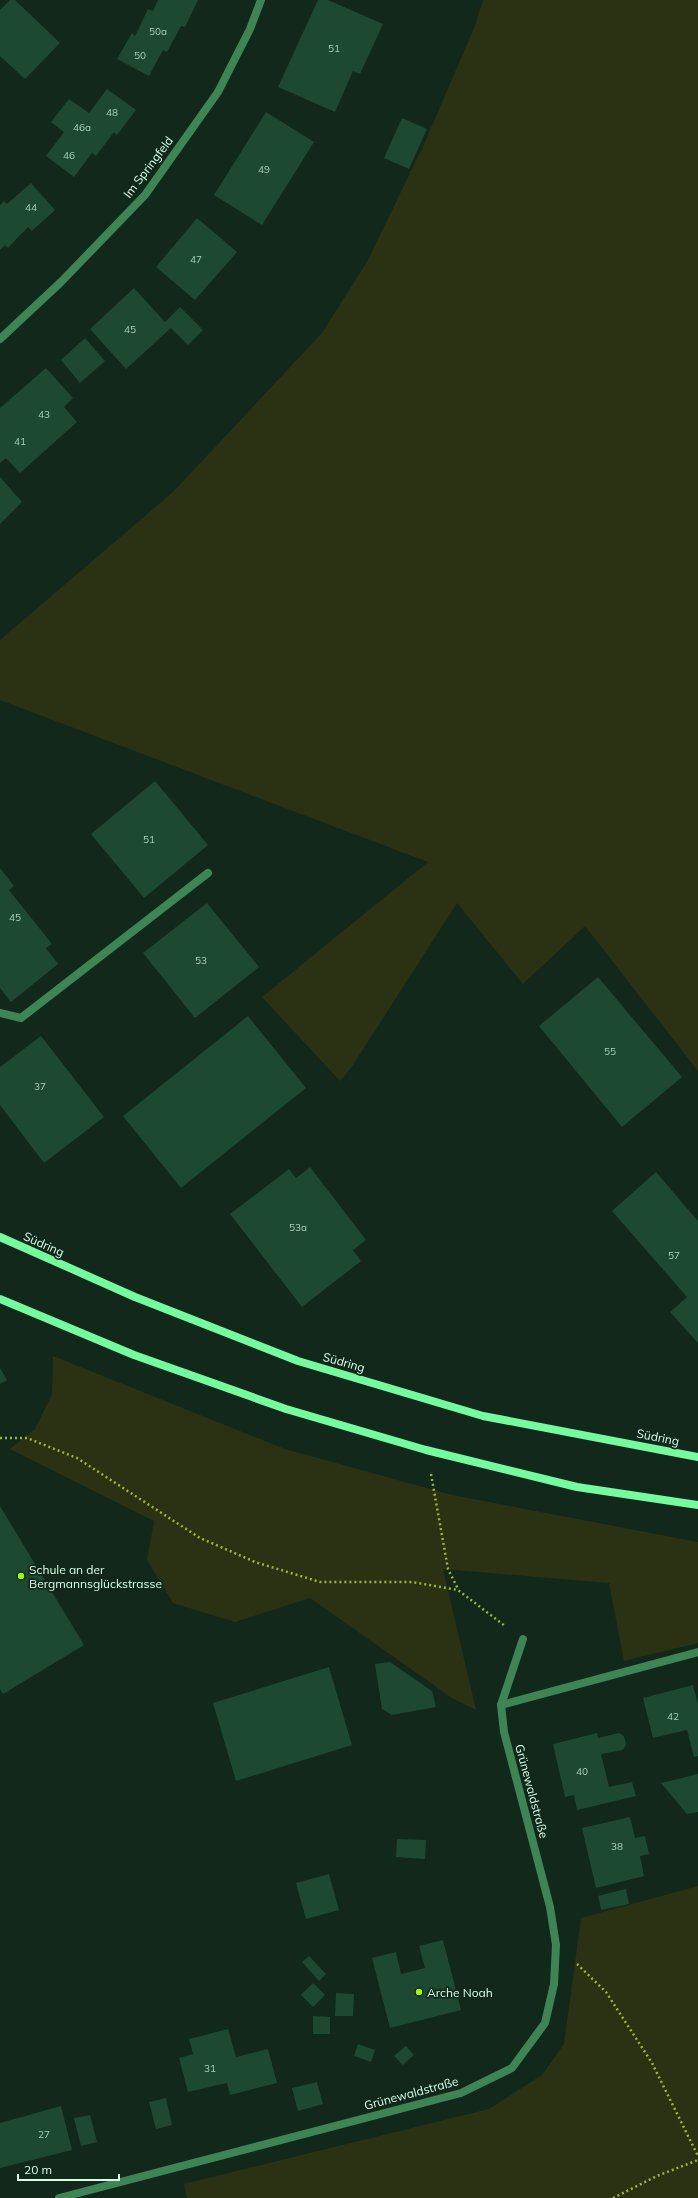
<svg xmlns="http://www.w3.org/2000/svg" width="698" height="2198" viewBox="0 0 698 2198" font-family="Mulish,sans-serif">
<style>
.green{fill:#2b3214}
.building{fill:#1d4832}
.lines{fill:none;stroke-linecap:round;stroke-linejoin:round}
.path{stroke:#9ab734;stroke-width:2.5;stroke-dasharray:2 3;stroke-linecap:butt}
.service{stroke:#3d8554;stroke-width:8}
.minor{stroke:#3d8554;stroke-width:8}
.secondary{stroke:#73fb9d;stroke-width:8}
.poi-dot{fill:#9df80b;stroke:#11281b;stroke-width:1.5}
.labels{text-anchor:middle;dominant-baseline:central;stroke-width:3.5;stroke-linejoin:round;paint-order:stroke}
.number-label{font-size:10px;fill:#aad0ba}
.street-label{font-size:12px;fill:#d9fee8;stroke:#11281b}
.poi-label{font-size:12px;fill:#d9fee8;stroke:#11281b;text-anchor:start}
</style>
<rect width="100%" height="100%" fill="#11281b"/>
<g class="green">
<path d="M483,0H698V1071L585,926L523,984L457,903L351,1068L340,1081L262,997L428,862L0,700V640L173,492L322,333L368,260L425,142L474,28Z"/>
<path d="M53,1356L285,1449L452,1495L698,1542V1643L624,1661L609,1583L443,1569L476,1710L452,1698L310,1598L235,1622L173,1603L147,1560L154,1521L10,1449L35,1429L52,1394Z"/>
<path d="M698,1886V2198H187L184,2184L489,2109L542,2075L564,2044L581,1918Z"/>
</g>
<g class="building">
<path d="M10,0H15L60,43L25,79L0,56V10Z"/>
<path d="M158,0H198L185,27L181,26L167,52L163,50L149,76L117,59L132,33L135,36L148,9L153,11Z"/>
<path d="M318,0H328L383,24L360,74L353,71L335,112L278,87Z"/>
<path d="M107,89L136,110L117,135L114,132L96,156L92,153L74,177L46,156L64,132L51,122L69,99L89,113Z"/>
<path d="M266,112L314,142L262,225L214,195Z"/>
<path d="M402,118L427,129L409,169L384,158Z"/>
<path d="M31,183L55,210L32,231L28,227L8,248L5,245L0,250V205L4,201L7,204Z"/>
<path d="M197,218L237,252L195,300L156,267Z"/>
<path d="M134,288L165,322L180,307L203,330L188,345L171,328L126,369L90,329Z"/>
<path d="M85,338L105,361L80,383L61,360Z"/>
<path d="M46,368L73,398L64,407L77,422L20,473L6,458L0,463V408Z"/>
<path d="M0,477L22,502L0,524Z"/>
<path d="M155,781L208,845L144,898L91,834Z"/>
<path d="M0,868L14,886L9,890L52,944L46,948L58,964L11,1002L0,988Z"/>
<path d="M207,903L259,967L195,1018L143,953Z"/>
<path d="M598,977L682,1077L622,1127L539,1026Z"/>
<path d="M248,1016L306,1088L181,1188L123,1116Z"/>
<path d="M41,1036L104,1117L44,1163L0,1105V1067Z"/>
<path d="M310,1167L366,1240L353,1250L361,1261L302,1307L230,1214L289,1169L296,1178Z"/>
<path d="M656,1172L698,1221V1343L670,1312L687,1297L612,1211Z"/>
<path d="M0,1368L7,1380L0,1384Z"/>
<path d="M0,1506L84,1645L3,1694L0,1689Z"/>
<path d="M390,1662L432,1691L436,1707L392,1715L382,1709L375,1664Z"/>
<path d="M329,1667L352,1745L236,1781L213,1703Z"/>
<path d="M693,1685L698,1704V1756L694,1757L687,1730L653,1738L643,1698Z"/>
<path d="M597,1733L598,1738L619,1733L624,1736L626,1744L623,1750L601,1754L609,1787L632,1782L636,1796L577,1810L574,1795L565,1797L553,1744Z"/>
<path d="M698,1774V1812L687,1814L661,1783Z"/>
<path d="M630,1817L635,1838L645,1836L649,1854L640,1856L644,1876L596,1888L582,1828Z"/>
<path d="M397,1839L426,1840L425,1859L396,1857Z"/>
<path d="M329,1874L339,1910L306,1919L296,1883Z"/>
<path d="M626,1889L629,1904L601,1910L598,1896Z"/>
<path d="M443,1940L461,2010L390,2028L372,1958L396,1952L401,1974L425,1968L419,1946Z"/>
<path d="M309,1956L326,1974L319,1981L302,1962Z"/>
<path d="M313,1983L325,1995L313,2007L301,1995Z"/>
<path d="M336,1993L354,1994L353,2016H335Z"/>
<path d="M313,2016L330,2017V2034H313Z"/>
<path d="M228,2029L236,2057L268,2049L277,2083L230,2095L227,2083L188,2092L179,2058L193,2054L189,2039Z"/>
<path d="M358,2044L375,2050L371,2062L354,2056Z"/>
<path d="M406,2046L414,2055L403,2065L394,2056Z"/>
<path d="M317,2082L323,2104L298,2111L292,2088Z"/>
<path d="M166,2098L172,2125L156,2129L149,2102Z"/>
<path d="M61,2106L72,2150L0,2168V2123Z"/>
<path d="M90,2115L97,2142L81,2146L74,2118Z"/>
</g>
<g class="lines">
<g class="path">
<path d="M0,1438H27L77,1458L200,1538L255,1562L320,1582H412L458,1590L505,1626"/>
<path d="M431,1474L448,1569L458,1589"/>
<path d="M577,1964L606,1992L652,2063L698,2156"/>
<path d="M613,2198L657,2176L698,2160"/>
</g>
<path class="service" d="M0,1013L21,1018L208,873"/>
<g class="minor">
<path d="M0,339L61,282L145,195L218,92L250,29L261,0"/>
<path d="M501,1705L698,1652"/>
<path d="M59,2198L461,2093L512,2068L545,2023L554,1984L556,1945L550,1907L504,1732L501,1705L523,1639"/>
</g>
<g class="secondary">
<path d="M0,1237L135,1297L298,1361L483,1416L698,1457"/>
<path d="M0,1299L134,1355L286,1409L426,1450L577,1487L698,1505"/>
</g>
</g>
<g class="poi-dot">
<circle cx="21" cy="1576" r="4"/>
<circle cx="419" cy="1992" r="4"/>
</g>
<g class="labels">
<g class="number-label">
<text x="158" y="31">50a</text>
<text x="334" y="48">51</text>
<text x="140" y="55">50</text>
<text x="112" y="112">48</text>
<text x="82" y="127">46a</text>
<text x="69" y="155">46</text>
<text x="264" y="169">49</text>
<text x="31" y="207">44</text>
<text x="196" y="259">47</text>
<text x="130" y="329">45</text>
<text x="44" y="414">43</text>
<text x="20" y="441">41</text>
<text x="149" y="839">51</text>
<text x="15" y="917">45</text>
<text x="201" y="960">53</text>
<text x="610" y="1051">55</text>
<text x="40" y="1086">37</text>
<text x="298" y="1227">53a</text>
<text x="674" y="1255">57</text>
<text x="673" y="1716">42</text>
<text x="582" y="1771">40</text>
<text x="617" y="1846">38</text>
<text x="210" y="2068">31</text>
<text x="44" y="2134">27</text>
</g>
<g class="street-label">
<text transform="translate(148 167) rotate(-53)">Im Springfeld</text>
<text transform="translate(44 1244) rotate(24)">Südring</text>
<text transform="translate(344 1362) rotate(16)">Südring</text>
<text transform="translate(658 1437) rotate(11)">Südring</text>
<text transform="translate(532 1791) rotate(75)">Grünewaldstraße</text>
<text transform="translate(411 2093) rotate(-15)">Grünewaldstraße</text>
</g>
<g class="poi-label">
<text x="29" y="1569">Schule an der<tspan x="29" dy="14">Bergmannsglückstrasse</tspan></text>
<text x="427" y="1992">Arche Noah</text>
</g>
</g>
<path d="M18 2174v6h101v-6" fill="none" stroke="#d9fee8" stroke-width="2"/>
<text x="24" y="2174" font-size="12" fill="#d9fee8" stroke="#11281b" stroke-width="3" paint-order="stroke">20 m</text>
</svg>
